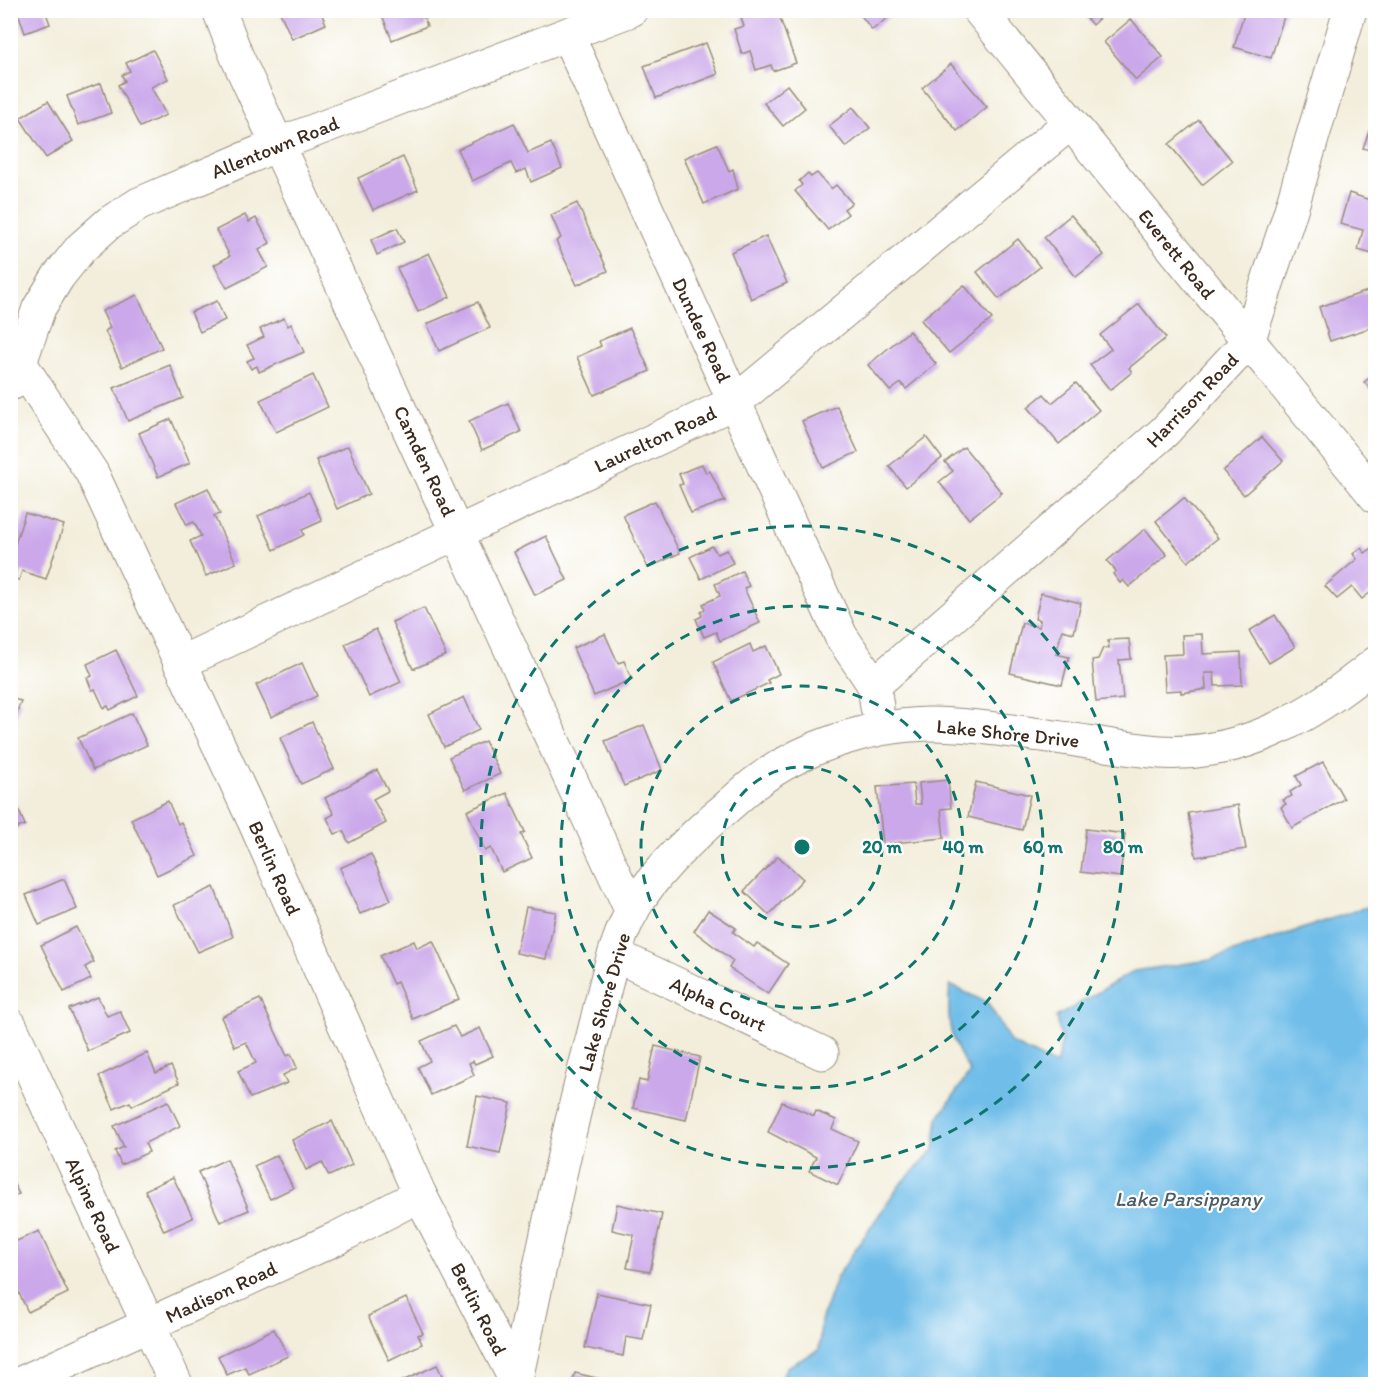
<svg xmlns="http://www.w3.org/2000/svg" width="1386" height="1395" viewBox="0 0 1386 1395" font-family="Itim,sans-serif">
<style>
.water{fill:#6fbde9;stroke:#557484;stroke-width:1.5}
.building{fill:#cba8ea}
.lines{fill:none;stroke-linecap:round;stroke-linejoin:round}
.minor-casing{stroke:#978c7c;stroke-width:35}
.minor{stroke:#fff;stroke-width:33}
.ring{fill:none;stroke:#0f766e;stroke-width:3;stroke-dasharray:10 8}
.labels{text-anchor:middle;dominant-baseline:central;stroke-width:4.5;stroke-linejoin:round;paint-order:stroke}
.street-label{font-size:20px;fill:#3b2a1e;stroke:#fff}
.water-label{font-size:21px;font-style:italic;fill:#4d5d65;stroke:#fff}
.centre{fill:#0f766e;stroke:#fff;stroke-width:3}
.ring-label{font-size:18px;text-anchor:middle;font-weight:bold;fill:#0f766e;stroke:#fff;stroke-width:4.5;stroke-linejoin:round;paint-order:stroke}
</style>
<rect width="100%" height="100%" fill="#fff"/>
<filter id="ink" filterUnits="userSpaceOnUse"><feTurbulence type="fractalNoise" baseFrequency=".0167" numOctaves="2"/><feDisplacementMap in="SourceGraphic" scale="12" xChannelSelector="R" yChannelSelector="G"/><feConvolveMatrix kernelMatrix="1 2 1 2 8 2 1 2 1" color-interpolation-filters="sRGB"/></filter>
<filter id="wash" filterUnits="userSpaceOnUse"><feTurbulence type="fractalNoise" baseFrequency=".008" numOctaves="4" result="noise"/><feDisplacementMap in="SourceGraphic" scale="24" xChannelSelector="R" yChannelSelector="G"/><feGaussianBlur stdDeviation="1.35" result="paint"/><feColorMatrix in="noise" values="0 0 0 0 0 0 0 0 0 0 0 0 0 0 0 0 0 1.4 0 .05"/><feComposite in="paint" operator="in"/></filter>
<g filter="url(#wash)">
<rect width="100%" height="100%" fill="#f3eedb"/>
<path class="water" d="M1375,904V1384H777L787,1367L819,1350L821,1321L836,1278L898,1187L934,1150L938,1118L970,1072C950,1040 946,1023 950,985L988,1003L1011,1043L1056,1065L1062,1041L1056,1017L1134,971L1210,960Z"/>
<g id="blocks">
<g class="building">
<path d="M17,10H45L50,24L25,33Z"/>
<path d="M279,10H320L326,24L292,39Z"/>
<path d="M380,10H421L427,26L392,40Z"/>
<path d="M448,10H468L451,18Z"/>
<path d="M762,10H777L796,63L773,71L771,65L756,70L750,51L742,54L734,29L744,26L741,18Z"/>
<path d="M857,10H898L872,30Z"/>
<path d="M1080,10H1108L1092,25Z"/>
<path d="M1245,10H1286L1271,58L1234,47Z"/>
<path d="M1131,19L1163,57L1136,80L1104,42Z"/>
<path d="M706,43L718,74L656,98L644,66Z"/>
<path d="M153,50L168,79L151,87L166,115L140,127L118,85L125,81L122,75L130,71L126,63Z"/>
<path d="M951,64L987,107L957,131L922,88Z"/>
<path d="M101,83L111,113L78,125L67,96Z"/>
<path d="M787,85L805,108L783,126L764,103Z"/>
<path d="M48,101L73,141L46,158L20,118Z"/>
<path d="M853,107L870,128L846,147L829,126Z"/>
<path d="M1376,112V152L1363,148Z"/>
<path d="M1199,120L1232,161L1202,185L1169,144Z"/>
<path d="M514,123L528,153L551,143L562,168L531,182L526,169L516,173L511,163L472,181L458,149Z"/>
<path d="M717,144L729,171L733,169L738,189L704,204L684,158Z"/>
<path d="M403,157L418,190L373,210L358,178Z"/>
<path d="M808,173L811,177L817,173L831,189L836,185L852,203L844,209L848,214L828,230L795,191L802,185L799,181Z"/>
<path d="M1349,193L1376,202V255L1358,250L1363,230L1340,224Z"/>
<path d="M577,203L608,271L577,285L556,241L561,238L551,215Z"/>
<path d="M245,215L249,222L256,218L270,243L259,250L268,267L227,288L214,265L230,256L216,230Z"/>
<path d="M1071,215L1104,255L1076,277L1044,237Z"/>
<path d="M397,228L404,242L377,255L371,240Z"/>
<path d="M766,236L787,283L751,299L731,252Z"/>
<path d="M1018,239L1040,267L999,299L977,272Z"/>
<path d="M429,253L450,297L418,312L397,268Z"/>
<path d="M964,285L992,319L949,353L921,320Z"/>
<path d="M1368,291L1376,313V326L1330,341L1319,307Z"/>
<path d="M137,295L162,348L122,367L105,331L110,328L102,311Z"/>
<path d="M217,301L225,320L200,332L191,312Z"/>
<path d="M478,302L490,328L439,351L427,324Z"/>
<path d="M1139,304L1166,338L1129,368L1132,372L1110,390L1090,365L1111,349L1100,335Z"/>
<path d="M284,318L288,326L291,324L304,352L259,372L257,366L251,369L247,361L254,358L247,345L264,337L260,329Z"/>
<path d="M630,328L650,371L594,395L577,357L601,346L599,341Z"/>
<path d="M909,331L936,364L906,389L901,383L890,391L868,365Z"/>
<path d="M170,365L183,398L128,421L114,388Z"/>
<path d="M1376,373V395L1364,382Z"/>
<path d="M313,375L328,407L276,432L260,400Z"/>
<path d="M1076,383L1099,410L1059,444L1028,407L1044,394L1052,403Z"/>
<path d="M508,403L521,432L482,450L469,421Z"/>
<path d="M837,406L858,452L823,468L802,421Z"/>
<path d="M171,419L190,463L158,477L139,433Z"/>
<path d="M926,437L942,458L906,487L889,466Z"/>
<path d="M1262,437L1283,461L1244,495L1223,471Z"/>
<path d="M348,446L369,494L337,509L316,460Z"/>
<path d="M964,447L1002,493L969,519L939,482L953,471L945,462Z"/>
<path d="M702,464L706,473L710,471L725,501L691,513L679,485L683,484L679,474Z"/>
<path d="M208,488L220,514L214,516L236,563L206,576L190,541L201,536L194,522L187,525L176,503Z"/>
<path d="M309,492L322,521L302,530L304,535L274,550L258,516Z"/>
<path d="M1184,498L1218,538L1188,562L1156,521Z"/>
<path d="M655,501L680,553L648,568L623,515Z"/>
<path d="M25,513L64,525L46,579L22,571L19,580L10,578V545L15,544Z"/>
<path d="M1145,529L1167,555L1129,587L1123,580L1120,583L1113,574L1116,571L1107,561Z"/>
<path d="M546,536L567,580L535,595L514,552Z"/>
<path d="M712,546L717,554L727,550L733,563L701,579L690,557Z"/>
<path d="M1361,548L1365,553L1371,549L1376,554V588L1362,599L1352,587L1337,599L1325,586L1357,559L1353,554Z"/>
<path d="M742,571L749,586L744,588L760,623L720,641L716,632L704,637L696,619L702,616L701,612L705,609L703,604L720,596L715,584Z"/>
<path d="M1041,593L1081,603L1074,633L1062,630L1056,654L1069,657L1062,685L1010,673L1022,623L1039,627L1040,620L1035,619Z"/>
<path d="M424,608L446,655L413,669L392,622Z"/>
<path d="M1275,615L1295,647L1269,663L1249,631Z"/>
<path d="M376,629L401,682L369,697L345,644Z"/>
<path d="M605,634L618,663L624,661L632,679L594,696L573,648Z"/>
<path d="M1202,634L1203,654L1241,652L1242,685L1215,686L1214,673H1205L1206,689L1181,693V690L1165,691L1163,655L1183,654L1182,635Z"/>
<path d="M1129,639L1131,659L1119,660L1123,699L1096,702L1092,660L1098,659L1103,648H1109L1108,640Z"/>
<path d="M750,644L753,652L766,646L779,674L767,680L769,683L731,701L713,662Z"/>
<path d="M116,650L138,696L110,710L108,706L104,708L95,689L92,690L87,678L92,676L87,664Z"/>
<path d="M302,663L317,696L271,717L256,685Z"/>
<path d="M464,697L479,730L444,747L429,714Z"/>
<path d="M10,698L21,701L12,726H10Z"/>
<path d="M132,713L147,745L93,770L78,738Z"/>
<path d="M312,722L334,769L301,784L280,738Z"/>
<path d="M644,725L662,770L624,786L605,741Z"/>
<path d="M485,741L500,774L465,790L449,757Z"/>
<path d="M1323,762L1344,799L1292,828L1281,807L1286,804L1283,800L1292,796L1290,792L1301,785L1296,776Z"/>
<path d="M377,770L388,791L373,799L386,823L349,843L343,831L335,834L327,818L334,814L325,798Z"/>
<path d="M948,780L951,808L941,809L944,838L883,844L877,787L913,784L915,804H921L919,783Z"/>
<path d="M976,782L1030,795L1022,830L968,817Z"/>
<path d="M507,793L525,832L521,834L532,858L502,872L491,848L485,851L467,811Z"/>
<path d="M168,801L178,824L181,822L197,856L157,875L131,819Z"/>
<path d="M16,804L25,825L10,831V806Z"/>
<path d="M1238,805L1246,849L1196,857L1188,813Z"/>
<path d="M1086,829L1125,834L1120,877L1081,872Z"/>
<path d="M371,854L391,900L360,914L340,868Z"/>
<path d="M778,856L803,879L769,915L744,891Z"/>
<path d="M64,879L77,909L39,925L26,895Z"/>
<path d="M214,887L233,937L198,952L174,905Z"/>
<path d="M526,907L556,912L546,959L516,953Z"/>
<path d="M708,910L736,928L733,932L754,947L757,943L788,964L768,994L729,968L733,961L694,931Z"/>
<path d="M76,927L94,962L85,967L91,979L64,992L41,945Z"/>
<path d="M414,941L417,948L433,941L459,999L413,1019L397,982L393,984L380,956Z"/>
<path d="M98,997L107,1016L120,1011L130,1033L88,1051L69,1009Z"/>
<path d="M260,999L287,1056L291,1054L297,1068L283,1075L287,1083L250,1098L238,1071L256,1063L246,1042L235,1047L221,1017Z"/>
<path d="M454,1026L460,1037L480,1028L493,1056L475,1064L473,1061L469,1063L474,1075L431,1095L418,1067L430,1061L421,1041Z"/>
<path d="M655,1046L700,1057L686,1120L633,1108L639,1080L647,1082Z"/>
<path d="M147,1053L156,1073L171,1066L179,1083L132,1106L130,1102L114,1109L99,1076Z"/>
<path d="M477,1096L511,1103L500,1153L467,1146Z"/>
<path d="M168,1101L180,1126L145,1143L149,1152L121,1165L115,1151L124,1147L114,1126Z"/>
<path d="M782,1102L814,1116L816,1111L836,1120L832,1129L858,1141L838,1185L809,1171L816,1157L768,1132Z"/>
<path d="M332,1121L352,1165L329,1176L322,1162L306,1170L292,1140Z"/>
<path d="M277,1155L293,1188L270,1199L254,1166Z"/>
<path d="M227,1159L249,1210L220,1222L198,1172Z"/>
<path d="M10,1177L19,1194L10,1198Z"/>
<path d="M173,1177L193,1218L164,1231L145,1190Z"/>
<path d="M617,1204L662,1214L650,1272L627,1268L634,1235L612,1230Z"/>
<path d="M39,1231L68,1293L28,1312L10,1274V1244Z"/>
<path d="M597,1293L651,1304L643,1340L626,1337L623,1356L585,1348Z"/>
<path d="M406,1298L423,1333L418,1335L422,1344L389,1360L368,1316Z"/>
<path d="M274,1329L288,1356L249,1374L245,1367L227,1375L218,1356Z"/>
<path d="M437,1365L446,1384H396Z"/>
<path d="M575,1373L622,1384H572Z"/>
</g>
</g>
</g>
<g filter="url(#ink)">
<use href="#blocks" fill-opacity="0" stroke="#978c7c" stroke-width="1.5"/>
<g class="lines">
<defs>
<g id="minor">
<path d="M219,10L237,57L632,912"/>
<path d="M979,10L1376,497"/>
<path d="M568,36L841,636L874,685L877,707"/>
<path d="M20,363L92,473L255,823L420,1195L516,1381"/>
<path d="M13,383L39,308L58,277L81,248L109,223L139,204L279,144L631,10"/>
<path d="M180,663L735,402L1070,123"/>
<path d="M874,685L1164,432L1248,342L1290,213L1350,10"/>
<path d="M615,955L822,1053"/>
<path d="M10,1025L176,1384"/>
<path d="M19,1384L337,1238L420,1195"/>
<path d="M515,1384C540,1270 562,1154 592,1040C603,998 611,952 631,913C650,877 684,845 714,818C728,807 741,794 755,783C802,747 869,725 929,724C966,724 1004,730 1041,735C1081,740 1120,749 1160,752C1244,757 1313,715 1376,663"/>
</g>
</defs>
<use href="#minor" class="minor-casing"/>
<use href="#minor" class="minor"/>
</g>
</g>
<g class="ring">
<circle cx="802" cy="847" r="80"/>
<circle cx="802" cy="847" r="161"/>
<circle cx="802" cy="847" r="241"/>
<circle cx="802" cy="847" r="321"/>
</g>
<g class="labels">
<g class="street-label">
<text transform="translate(275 147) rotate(-22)">Allentown Road</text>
<text transform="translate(1177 254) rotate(51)">Everett Road</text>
<text transform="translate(702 330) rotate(65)">Dundee Road</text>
<text transform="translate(1192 400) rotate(-46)">Harrison Road</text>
<text transform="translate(655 439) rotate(-25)">Laurelton Road</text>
<text transform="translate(425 461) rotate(65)">Camden Road</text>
<text transform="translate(1008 733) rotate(6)">Lake Shore Drive</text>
<text transform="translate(275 868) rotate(66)">Berlin Road</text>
<text transform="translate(604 1002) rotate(-74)">Lake Shore Drive</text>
<text transform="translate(718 1004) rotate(25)">Alpha Court</text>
<text transform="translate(93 1205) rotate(65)">Alpine Road</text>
<text transform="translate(221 1292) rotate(-25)">Madison Road</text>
<text transform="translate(479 1309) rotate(63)">Berlin Road</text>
</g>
<g class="water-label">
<text x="1188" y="1198">Lake Parsippany</text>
</g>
</g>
<circle cx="802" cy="847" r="9" class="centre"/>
<g class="ring-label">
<text x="882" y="853">20 m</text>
<text x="963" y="853">40 m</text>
<text x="1043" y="853">60 m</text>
<text x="1123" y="853">80 m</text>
</g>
<rect width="1386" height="1395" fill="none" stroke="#fff" stroke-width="36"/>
</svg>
